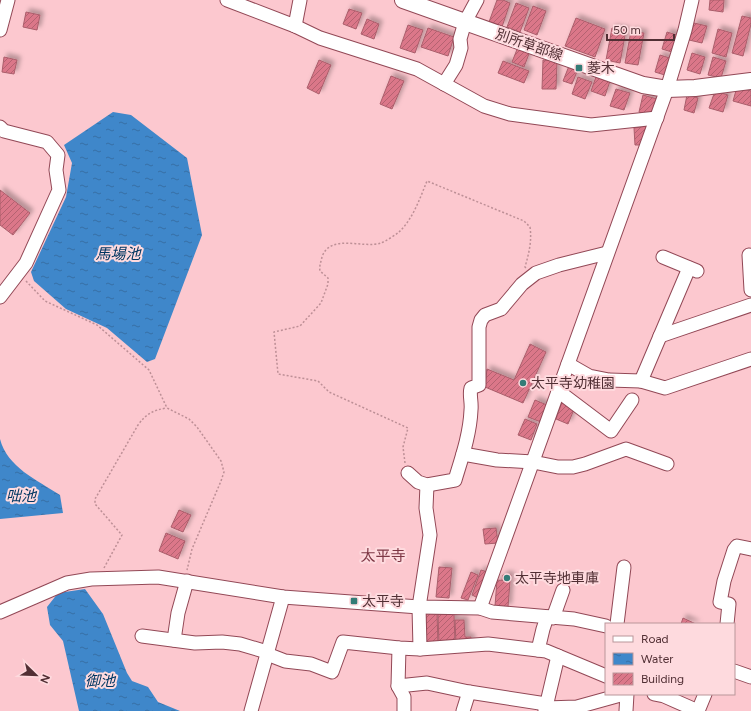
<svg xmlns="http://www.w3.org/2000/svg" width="751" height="711" viewBox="0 0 751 711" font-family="Figtree,'Noto Sans JP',sans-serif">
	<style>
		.water { fill: url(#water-ripples) }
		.building { fill: url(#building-hatch); stroke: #aa5e6b; filter: url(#shadow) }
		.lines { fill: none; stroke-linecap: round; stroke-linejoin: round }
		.minor-casing { stroke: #924856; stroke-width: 15 }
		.major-casing { stroke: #924856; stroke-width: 18 }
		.path { stroke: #bd8f96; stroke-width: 1.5; stroke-dasharray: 2 2; stroke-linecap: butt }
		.minor { stroke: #fff; stroke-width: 13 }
		.major { stroke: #fff; stroke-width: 16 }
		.poi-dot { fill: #347c77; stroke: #fedade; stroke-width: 1.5 }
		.labels { text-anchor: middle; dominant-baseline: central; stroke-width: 4; stroke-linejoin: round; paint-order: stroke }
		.street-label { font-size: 14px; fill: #512f34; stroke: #fedade }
		.poi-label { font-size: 14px; fill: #512f34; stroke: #fedade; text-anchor: start }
		.water-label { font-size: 15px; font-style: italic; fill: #003661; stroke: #fedade }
		.neighbourhood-label { font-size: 15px; fill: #7d3644; stroke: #fedade }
	</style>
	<defs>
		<pattern id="water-ripples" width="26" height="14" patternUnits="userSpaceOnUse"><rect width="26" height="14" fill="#3f87ca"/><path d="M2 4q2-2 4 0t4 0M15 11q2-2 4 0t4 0" fill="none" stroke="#376fa5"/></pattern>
		<pattern id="building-hatch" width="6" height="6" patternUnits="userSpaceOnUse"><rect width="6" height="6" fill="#db7789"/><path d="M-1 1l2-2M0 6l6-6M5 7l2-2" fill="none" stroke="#b46271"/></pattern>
		<filter id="shadow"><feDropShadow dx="3.5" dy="-3.5" stdDeviation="2" flood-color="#0004"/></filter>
	</defs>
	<rect width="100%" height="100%" fill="#fcc8cf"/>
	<!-- water -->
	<g class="water">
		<polygon points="113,112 131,115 187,158 202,235 155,359 147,362 107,328 66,309 34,281 31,272 66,197 72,163 64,145"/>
		<path d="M0 439C7 467 37 480 60 495L63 513 0 519Z"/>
		<polygon points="85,589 103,614 127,673 132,681 148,687 158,702 180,711 79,711 63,641 50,625 47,607 58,593"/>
	</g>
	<!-- building -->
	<g class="building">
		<polygon points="497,0 503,0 510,3 502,27 489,22"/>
		<polygon points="710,0 724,0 723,12 709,10"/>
		<polygon points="516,3 529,8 520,32 507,27"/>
		<polygon points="533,6 546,11 537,35 524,30"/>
		<polygon points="349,9 362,13 356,29 343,24"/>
		<polygon points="26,12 40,15 37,30 23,27"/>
		<polygon points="742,16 751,18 751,24 743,56 732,53"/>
		<polygon points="576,18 605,29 595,57 565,46"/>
		<polygon points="367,19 379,24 374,39 361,34"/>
		<polygon points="694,23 707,26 702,43 689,40"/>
		<polygon points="408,25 423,30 415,53 400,48"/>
		<polygon points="428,28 454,37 448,56 421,47"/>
		<polygon points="612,28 626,30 620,63 606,60"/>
		<polygon points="718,29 732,33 726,57 712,53"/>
		<polygon points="631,31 644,33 638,65 625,63"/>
		<polygon points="667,32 680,36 675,53 662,49"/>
		<polygon points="518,47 530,51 524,67 512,62"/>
		<polygon points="692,53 705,57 700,74 687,70"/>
		<polygon points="660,55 673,59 668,76 655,72"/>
		<polygon points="4,57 17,60 14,74 2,72"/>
		<polygon points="713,57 726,61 721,78 708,75"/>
		<polygon points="319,60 331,65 319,94 307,88"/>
		<polygon points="543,60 557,61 556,89 542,89"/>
		<polygon points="503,61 529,71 524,83 498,73"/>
		<polygon points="569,66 578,69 572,84 563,81"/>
		<polygon points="597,74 611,78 605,96 591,91"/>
		<polygon points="391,76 404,81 392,109 380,104"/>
		<polygon points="578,77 592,82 585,99 572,94"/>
		<polygon points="737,87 751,91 751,106 733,101"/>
		<polygon points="616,89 630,93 624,110 610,106"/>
		<polygon points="715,91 728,95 723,112 709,108"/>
		<polygon points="643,95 657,99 652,116 639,112"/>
		<polygon points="687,95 698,98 694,113 684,110"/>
		<polygon points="647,126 640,145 635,145 634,128"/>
		<polygon points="0,190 30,213 13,235 0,225"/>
		<polygon points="530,344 546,352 523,403 485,387 487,369 514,380"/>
		<polygon points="535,400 547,405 541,422 528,417"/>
		<polygon points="562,402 575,407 568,424 556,419"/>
		<polygon points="525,419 537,424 531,440 518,435"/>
		<polygon points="179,510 191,515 183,532 171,527"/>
		<polygon points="496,528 498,543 485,544 483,529"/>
		<polygon points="166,533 185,541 178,559 159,551"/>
		<polygon points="439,567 452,568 449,598 436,597"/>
		<polygon points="481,570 488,572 478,598 472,595"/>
		<polygon points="471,572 478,575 468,600 461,598"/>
		<polygon points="503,575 511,575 510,581 502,580"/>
		<polygon points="497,580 510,581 508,607 495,606"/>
		<polygon points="423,613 437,613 438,645 424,645"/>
		<polygon points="438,614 454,614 455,644 439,645"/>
		<polygon points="683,618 696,624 681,624"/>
		<polygon points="455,620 464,620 465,637 471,637 471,644 456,644"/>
	</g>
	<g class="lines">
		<!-- minor casing -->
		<g class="minor-casing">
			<g id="minor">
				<polyline points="227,0 295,26 320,38 417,69 484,106 510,114 591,125 657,118"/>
				<polyline points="295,26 300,0"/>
				<polyline points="0,30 8,0"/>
				<polyline points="444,84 456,65 461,48 460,39 465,22 477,0"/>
				<polyline points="0,127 4,131 47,142 58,155 56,170 59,190 26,263 0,297"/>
				<polyline points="749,255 751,290"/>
				<polyline points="663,257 697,271"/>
				<polyline points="660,336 751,305"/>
				<polyline points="568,364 589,376 609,380 641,381 665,388 751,359"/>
				<polyline points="641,381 689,268"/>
				<polyline points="558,391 611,431 632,400"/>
				<polyline points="463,454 497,460 533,462 558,467 573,467 585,464 626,449 667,464"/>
				<path d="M408 473 418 482 427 485 455 480C462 457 470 434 471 410 472 402 469 395 471 388L479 385V327L481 320 485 315 501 309 522 284 536 273 559 265 607 253"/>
				<polyline points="480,608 667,89 685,30 692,0"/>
				<polyline points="0,612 67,583 91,579 158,577 283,597 419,607 480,608 492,612 574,619 606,626"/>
				<polyline points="553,618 563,590"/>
				<polyline points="617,624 624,567"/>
				<polyline points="727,624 729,604 720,602 724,581 734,550 737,546 751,549"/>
				<polyline points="142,636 195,643 222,642 240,644 267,652"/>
				<polyline points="174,640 178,613 187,581"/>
				<polyline points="399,648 398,686 404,697 404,711"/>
				<polyline points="420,649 419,607 430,535 426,508 427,485"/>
				<polyline points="538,650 543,629 547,617"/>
				<polyline points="267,654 285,661 311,664 332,672 343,642 399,648 420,649 488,644 546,651 606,676"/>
				<polyline points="734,671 751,677"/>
				<polyline points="398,686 427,683 469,692 546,704"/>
				<polyline points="654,694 664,696 698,711"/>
				<polyline points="545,708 577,707 624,694"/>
				<polyline points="251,711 283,597"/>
				<polyline points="463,711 469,692"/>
				<polyline points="545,711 558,656"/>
				<polyline points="626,711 627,694"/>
				<polyline points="698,711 705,694"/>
			</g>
		</g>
		<!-- major casing -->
		<g class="major-casing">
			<polyline id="major" points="403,0 643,85 667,89 695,88 751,81"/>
		</g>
		<!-- path -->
		<g class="path">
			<polyline points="26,281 45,301 97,325 149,370 167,408 189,419 197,427 221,461 224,472 221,481 192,549 187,570"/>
			<path d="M405 463 403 447 408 428 329 392 318 381 278 374 274 332 300 326 321 303 328 284V278L320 271C319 266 321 262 322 257 330 233 364 249 381 243 386 241 394 236 399 232 413 219 420 198 427 181L524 221 530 227C532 241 529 253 525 267L526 268"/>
			<path d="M104 568 122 535 95 504V499L138 425C146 414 153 410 167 408"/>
		</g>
		<!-- minor -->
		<use href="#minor" class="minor"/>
		<!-- major -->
		<use href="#major" class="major"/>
	</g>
	<!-- markers -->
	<g class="poi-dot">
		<rect x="575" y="64" width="8" height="8" rx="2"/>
		<circle cx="523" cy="383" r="4"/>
		<circle cx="507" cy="578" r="4"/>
		<rect x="350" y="597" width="8" height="8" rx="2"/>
	</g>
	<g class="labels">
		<!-- street labels -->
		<g class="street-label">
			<text transform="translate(529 45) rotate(19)">別所草部線</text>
		</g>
		<!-- poi labels -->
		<g class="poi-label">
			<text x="587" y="68">菱木</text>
			<text x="531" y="383">太平寺幼稚園</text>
			<text x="515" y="578">太平寺地車庫</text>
			<text x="362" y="601">太平寺</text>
		</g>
		<!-- water labels -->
		<g class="water-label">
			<text x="118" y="254">馬場池</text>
			<text x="21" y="496">咄池</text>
			<text x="100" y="681">御池</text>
		</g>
		<!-- neighbourhood labels -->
		<g class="neighbourhood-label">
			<text x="383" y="556">太平寺</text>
		</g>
	</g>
	<!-- legend -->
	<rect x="605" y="623" width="130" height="72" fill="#fedade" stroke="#b9969a"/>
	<rect x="613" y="636" width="20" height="6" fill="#ffffff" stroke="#b9969a"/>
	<text x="641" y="643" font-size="12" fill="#512f34">Road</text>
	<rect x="613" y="653" width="20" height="12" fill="url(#water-ripples)" stroke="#b9969a"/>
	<text x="641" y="663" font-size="12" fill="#512f34">Water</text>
	<rect x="613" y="673" width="20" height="12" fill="url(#building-hatch)" stroke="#b9969a"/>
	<text x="641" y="683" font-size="12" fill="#512f34">Building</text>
	<!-- north arrow -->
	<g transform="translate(36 675) rotate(113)" stroke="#fedade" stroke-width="3" paint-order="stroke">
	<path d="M0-3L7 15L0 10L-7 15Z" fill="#512f34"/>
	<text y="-6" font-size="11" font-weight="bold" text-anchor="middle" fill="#512f34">N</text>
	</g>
	<!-- scale -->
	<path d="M607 34v6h67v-6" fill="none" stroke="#512f34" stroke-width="2"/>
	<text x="613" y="34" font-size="12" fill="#512f34" stroke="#fedade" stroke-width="3" paint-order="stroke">50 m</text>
</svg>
